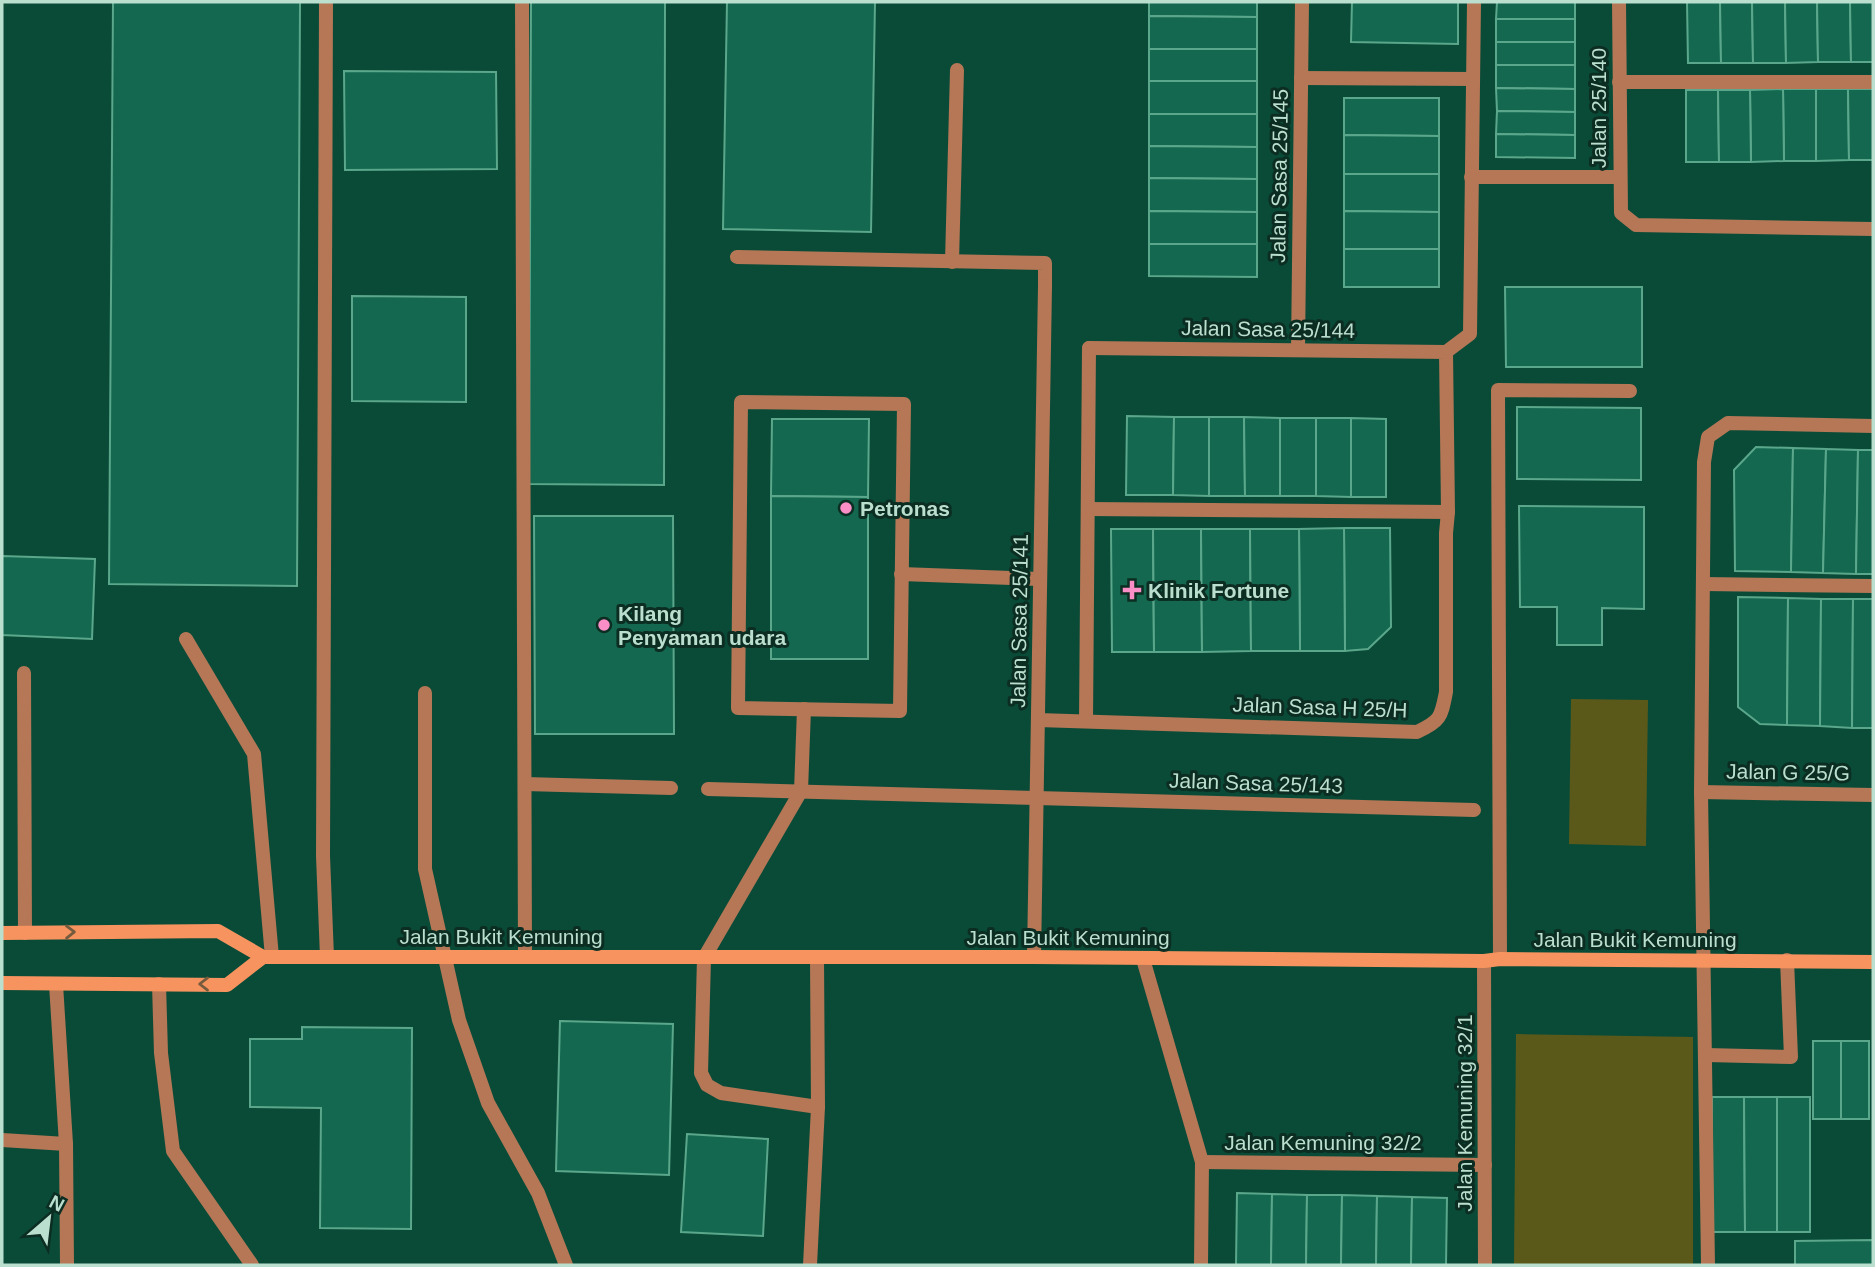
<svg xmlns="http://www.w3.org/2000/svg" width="1875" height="1267" viewBox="0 0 1875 1267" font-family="Arial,sans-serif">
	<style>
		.green { fill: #5b591a }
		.building { fill: #13684f; stroke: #5ba78b; stroke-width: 2 }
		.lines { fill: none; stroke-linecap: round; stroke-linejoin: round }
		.lane { stroke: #b57756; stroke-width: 14 }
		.street { stroke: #b57756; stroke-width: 14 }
		.secondary { stroke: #f6935e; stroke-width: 14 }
		.oneway { stroke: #755b3d }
		.poi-dot { fill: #fa8fc7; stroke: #0c2d22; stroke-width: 2.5 }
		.labels { text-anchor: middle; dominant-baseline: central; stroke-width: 6; stroke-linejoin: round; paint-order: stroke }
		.street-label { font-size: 21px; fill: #badfcf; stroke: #0c2d22 }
		.poi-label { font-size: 21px; font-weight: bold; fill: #badfcf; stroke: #0c2d22; text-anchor: start }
	</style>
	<rect width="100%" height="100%" fill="#0a4b38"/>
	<!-- green -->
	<g class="green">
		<polygon points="1571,699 1648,700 1646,846 1569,844"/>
		<polygon points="1516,1034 1693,1037 1693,1265 1514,1265"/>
	</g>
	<!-- building -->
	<g class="building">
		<polygon points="113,2 300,2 297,586 109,584"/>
		<polygon points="531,2 665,2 664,485 529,484"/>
		<polygon points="727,2 875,2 871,232 723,229"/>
		<polygon points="1149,2 1257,2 1257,17 1149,16"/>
		<polygon points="1352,2 1458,2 1458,44 1351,42"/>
		<polygon points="1497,2 1575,2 1575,19 1496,19"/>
		<polygon points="1687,2 1720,2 1721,63 1688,63"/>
		<polygon points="1720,2 1752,2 1753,63 1721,63"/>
		<polygon points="1752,2 1785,2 1786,63 1753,63"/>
		<polygon points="1785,2 1817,2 1818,62 1786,63"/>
		<polygon points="1817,2 1850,2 1851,62 1818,62"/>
		<polygon points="1850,2 1873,2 1873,62 1851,62"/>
		<polygon points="1149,16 1257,17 1257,49 1149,49"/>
		<rect x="1496" y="19" width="79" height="23"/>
		<rect x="1496" y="42" width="79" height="23"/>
		<rect x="1149" y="49" width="108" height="32"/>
		<polygon points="1496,65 1575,65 1575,89 1496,88"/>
		<polygon points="344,71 496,72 497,169 345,170"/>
		<rect x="1149" y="81" width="108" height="33"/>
		<polygon points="1496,88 1575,89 1575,112 1497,111"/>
		<polygon points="1783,89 1816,89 1816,161 1784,161"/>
		<polygon points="1783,89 1784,161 1751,162 1750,90"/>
		<polygon points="1816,89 1848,89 1849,160 1816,161"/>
		<polygon points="1848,89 1873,89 1873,160 1849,160"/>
		<polygon points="1686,90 1718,90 1719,162 1686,162"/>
		<polygon points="1718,90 1750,90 1751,162 1719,162"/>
		<polygon points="1344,98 1439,98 1439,136 1344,135"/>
		<polygon points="1497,111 1575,112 1575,135 1496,134"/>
		<polygon points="1149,114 1257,114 1257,147 1149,146"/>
		<polygon points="1496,134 1575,135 1575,158 1496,157"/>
		<polygon points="1344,135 1439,136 1439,174 1344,174"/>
		<polygon points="1149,146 1257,147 1257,179 1149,178"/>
		<polygon points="1344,174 1439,174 1439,212 1344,211"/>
		<polygon points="1149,178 1257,179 1257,212 1149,211"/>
		<polygon points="1149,211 1257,212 1257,244 1149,244"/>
		<polygon points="1344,211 1439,212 1439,249 1344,249"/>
		<polygon points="1149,244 1257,244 1257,277 1149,276"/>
		<rect x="1344" y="249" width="95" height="38"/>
		<polygon points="1505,287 1642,287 1642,367 1506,367"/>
		<polygon points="352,296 466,297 466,402 352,401"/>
		<polygon points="1517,407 1641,408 1641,480 1517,479"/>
		<polygon points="1127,416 1174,417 1173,495 1126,495"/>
		<polygon points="1174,417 1209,417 1209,496 1173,495"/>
		<polygon points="1209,417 1244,417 1245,496 1209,496"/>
		<polygon points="1244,417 1280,418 1280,496 1245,496"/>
		<rect x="1280" y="418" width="36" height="78"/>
		<polygon points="1316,418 1351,418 1351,497 1316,496"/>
		<polygon points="1351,418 1386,419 1386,497 1351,497"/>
		<polygon points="772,419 869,419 868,497 771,496"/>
		<polygon points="1756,447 1793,448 1791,572 1735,571 1734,470"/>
		<polygon points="1793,448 1826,449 1823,573 1791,572"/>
		<polygon points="1826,449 1858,450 1856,574 1823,573"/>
		<polygon points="1858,450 1873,450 1873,574 1856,574"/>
		<polygon points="771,496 868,497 868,659 771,659"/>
		<polygon points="1519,506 1644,507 1644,609 1602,608 1602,645 1557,645 1557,607 1520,607"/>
		<polygon points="534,516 673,516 674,734 535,734"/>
		<polygon points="1344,528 1390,528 1391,627 1368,649 1345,651"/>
		<polygon points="1344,528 1345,651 1300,651 1299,529"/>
		<polygon points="1111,529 1153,529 1154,652 1112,652"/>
		<polygon points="1153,529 1201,529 1202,652 1154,652"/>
		<polygon points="1201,529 1250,529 1251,651 1202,652"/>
		<polygon points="1250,529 1299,529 1300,651 1251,651"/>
		<polygon points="2,556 95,559 92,639 2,635"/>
		<polygon points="1738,597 1788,598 1787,725 1760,724 1738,707"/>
		<polygon points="1788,598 1821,599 1820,726 1787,725"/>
		<polygon points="1821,599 1853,599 1852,728 1820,726"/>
		<polygon points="1853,599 1873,599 1873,728 1852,728"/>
		<polygon points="560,1021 673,1024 669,1175 556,1171"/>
		<polygon points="302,1027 412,1028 411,1229 320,1228 321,1108 250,1107 250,1039 302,1039"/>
		<rect x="1813" y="1041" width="28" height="78"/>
		<rect x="1841" y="1041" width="28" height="78"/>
		<polygon points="1712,1097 1744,1097 1745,1232 1712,1232"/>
		<polygon points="1744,1097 1777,1097 1777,1232 1745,1232"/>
		<rect x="1777" y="1097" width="33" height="135"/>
		<polygon points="687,1134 768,1139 763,1236 681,1232"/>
		<polygon points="1237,1193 1272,1194 1271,1265 1236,1265"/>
		<polygon points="1272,1194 1307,1195 1306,1265 1271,1265"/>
		<polygon points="1307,1195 1342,1195 1341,1265 1306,1265"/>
		<polygon points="1342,1195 1377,1196 1376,1265 1341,1265"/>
		<polygon points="1377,1196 1412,1197 1411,1265 1376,1265"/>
		<polygon points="1412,1197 1447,1198 1446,1265 1411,1265"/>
		<polygon points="1873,1240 1873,1265 1795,1265 1795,1241"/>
	</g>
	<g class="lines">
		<!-- lane -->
		<g class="lane">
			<polyline points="326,2 323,856 327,957"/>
			<polyline points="522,2 525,957"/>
			<polyline points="1301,78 1473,79"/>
			<polyline points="1619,82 1873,82"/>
			<polyline points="1471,177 1619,177"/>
			<polyline points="737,257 1045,263 1045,286"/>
			<polyline points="952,262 957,70"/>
			<polyline points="1446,352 1470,334 1474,2"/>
			<polygon points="741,402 904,404 900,711 738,708"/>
			<polyline points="1088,509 1448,512"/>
			<polyline points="901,574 1040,579"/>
			<polyline points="1703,584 1873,586"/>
			<polyline points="186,639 254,754 272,957"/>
			<polyline points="24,673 25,933"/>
			<polyline points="425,693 425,869 459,1020 488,1103 538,1193 566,1265"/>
			<polyline points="804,709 801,791 704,958 701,1073 707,1085 721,1093 818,1107"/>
			<polyline points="1086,721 1089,348"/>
			<polyline points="525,784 671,788"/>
			<polyline points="708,789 1037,798"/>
			<polyline points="1500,959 1498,390 1630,391"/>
			<polyline points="159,984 161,1053 173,1151 252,1265"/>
			<polyline points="2,1140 66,1144"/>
			<polyline points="810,1265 818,1107 817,958"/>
		</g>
		<!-- street -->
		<g class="street">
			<polyline points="1619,2 1621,213 1636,225 1873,229"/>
			<polyline points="1298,350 1302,2"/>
			<path d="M1038 720 1417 732C1441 721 1441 717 1446 692V533L1448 512 1446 352 1089 348"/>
			<polyline points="1701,792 1873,795"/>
			<polyline points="1037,798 1474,810"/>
			<polyline points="1034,957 1045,286"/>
			<polyline points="1143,959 1202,1162 1201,1265"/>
			<polyline points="1484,961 1485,1265"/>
			<polyline points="56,984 66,1144 67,1265"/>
			<polyline points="1706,1055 1791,1057 1787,960"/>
			<polyline points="1202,1162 1485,1165"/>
			<polyline points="1708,1265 1701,792 1704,462 1708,437 1728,423 1873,426"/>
		</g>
		<!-- secondary -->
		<g class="secondary">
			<polyline points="2,933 218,931 263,957 1034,957 1484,961 1500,959 1873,962"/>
			<polyline points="2,983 227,985 263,957"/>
		</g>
	</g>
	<!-- one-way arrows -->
	<defs><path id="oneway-chevron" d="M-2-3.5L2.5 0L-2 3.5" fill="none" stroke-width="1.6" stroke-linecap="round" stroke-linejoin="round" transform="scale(1.75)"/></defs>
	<g class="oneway">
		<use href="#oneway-chevron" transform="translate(70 932) rotate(-1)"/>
		<use href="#oneway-chevron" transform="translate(204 984) rotate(-180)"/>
	</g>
	<!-- markers -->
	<g class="poi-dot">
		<circle cx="846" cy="508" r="7"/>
		<path d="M1128.5 579.5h7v7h7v7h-7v7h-7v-7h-7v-7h7z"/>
		<circle cx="604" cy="625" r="7"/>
	</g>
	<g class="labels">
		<!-- street labels -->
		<g class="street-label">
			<text transform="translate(1598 108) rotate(-90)">Jalan 25/140</text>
			<text transform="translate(1279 176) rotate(-89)">Jalan Sasa 25/145</text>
			<text transform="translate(1268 329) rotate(1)">Jalan Sasa 25/144</text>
			<text transform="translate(1019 621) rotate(-89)">Jalan Sasa 25/141</text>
			<text transform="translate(1320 707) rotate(2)">Jalan Sasa H 25/H</text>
			<text transform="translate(1788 772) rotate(1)">Jalan G 25/G</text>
			<text transform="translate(1256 783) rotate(2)">Jalan Sasa 25/143</text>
			<text x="501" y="936">Jalan Bukit Kemuning</text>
			<text x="1068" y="937">Jalan Bukit Kemuning</text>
			<text x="1635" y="939">Jalan Bukit Kemuning</text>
			<text transform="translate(1464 1113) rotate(-90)">Jalan Kemuning 32/1</text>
			<text x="1323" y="1142">Jalan Kemuning 32/2</text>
		</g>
		<!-- poi labels -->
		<g class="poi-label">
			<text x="860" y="508">Petronas</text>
			<text x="1148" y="590">Klinik Fortune</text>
			<text x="618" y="613">Kilang<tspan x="618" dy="24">Penyaman udara</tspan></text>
		</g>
	</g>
	<!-- border -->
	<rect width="1875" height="1267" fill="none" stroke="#badfcf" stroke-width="7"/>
	<!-- north arrow -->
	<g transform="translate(49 1218) rotate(28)" stroke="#0c2d22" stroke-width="5" paint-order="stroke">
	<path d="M0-5L12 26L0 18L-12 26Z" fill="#badfcf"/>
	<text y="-10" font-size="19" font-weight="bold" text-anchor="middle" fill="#badfcf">N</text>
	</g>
</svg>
